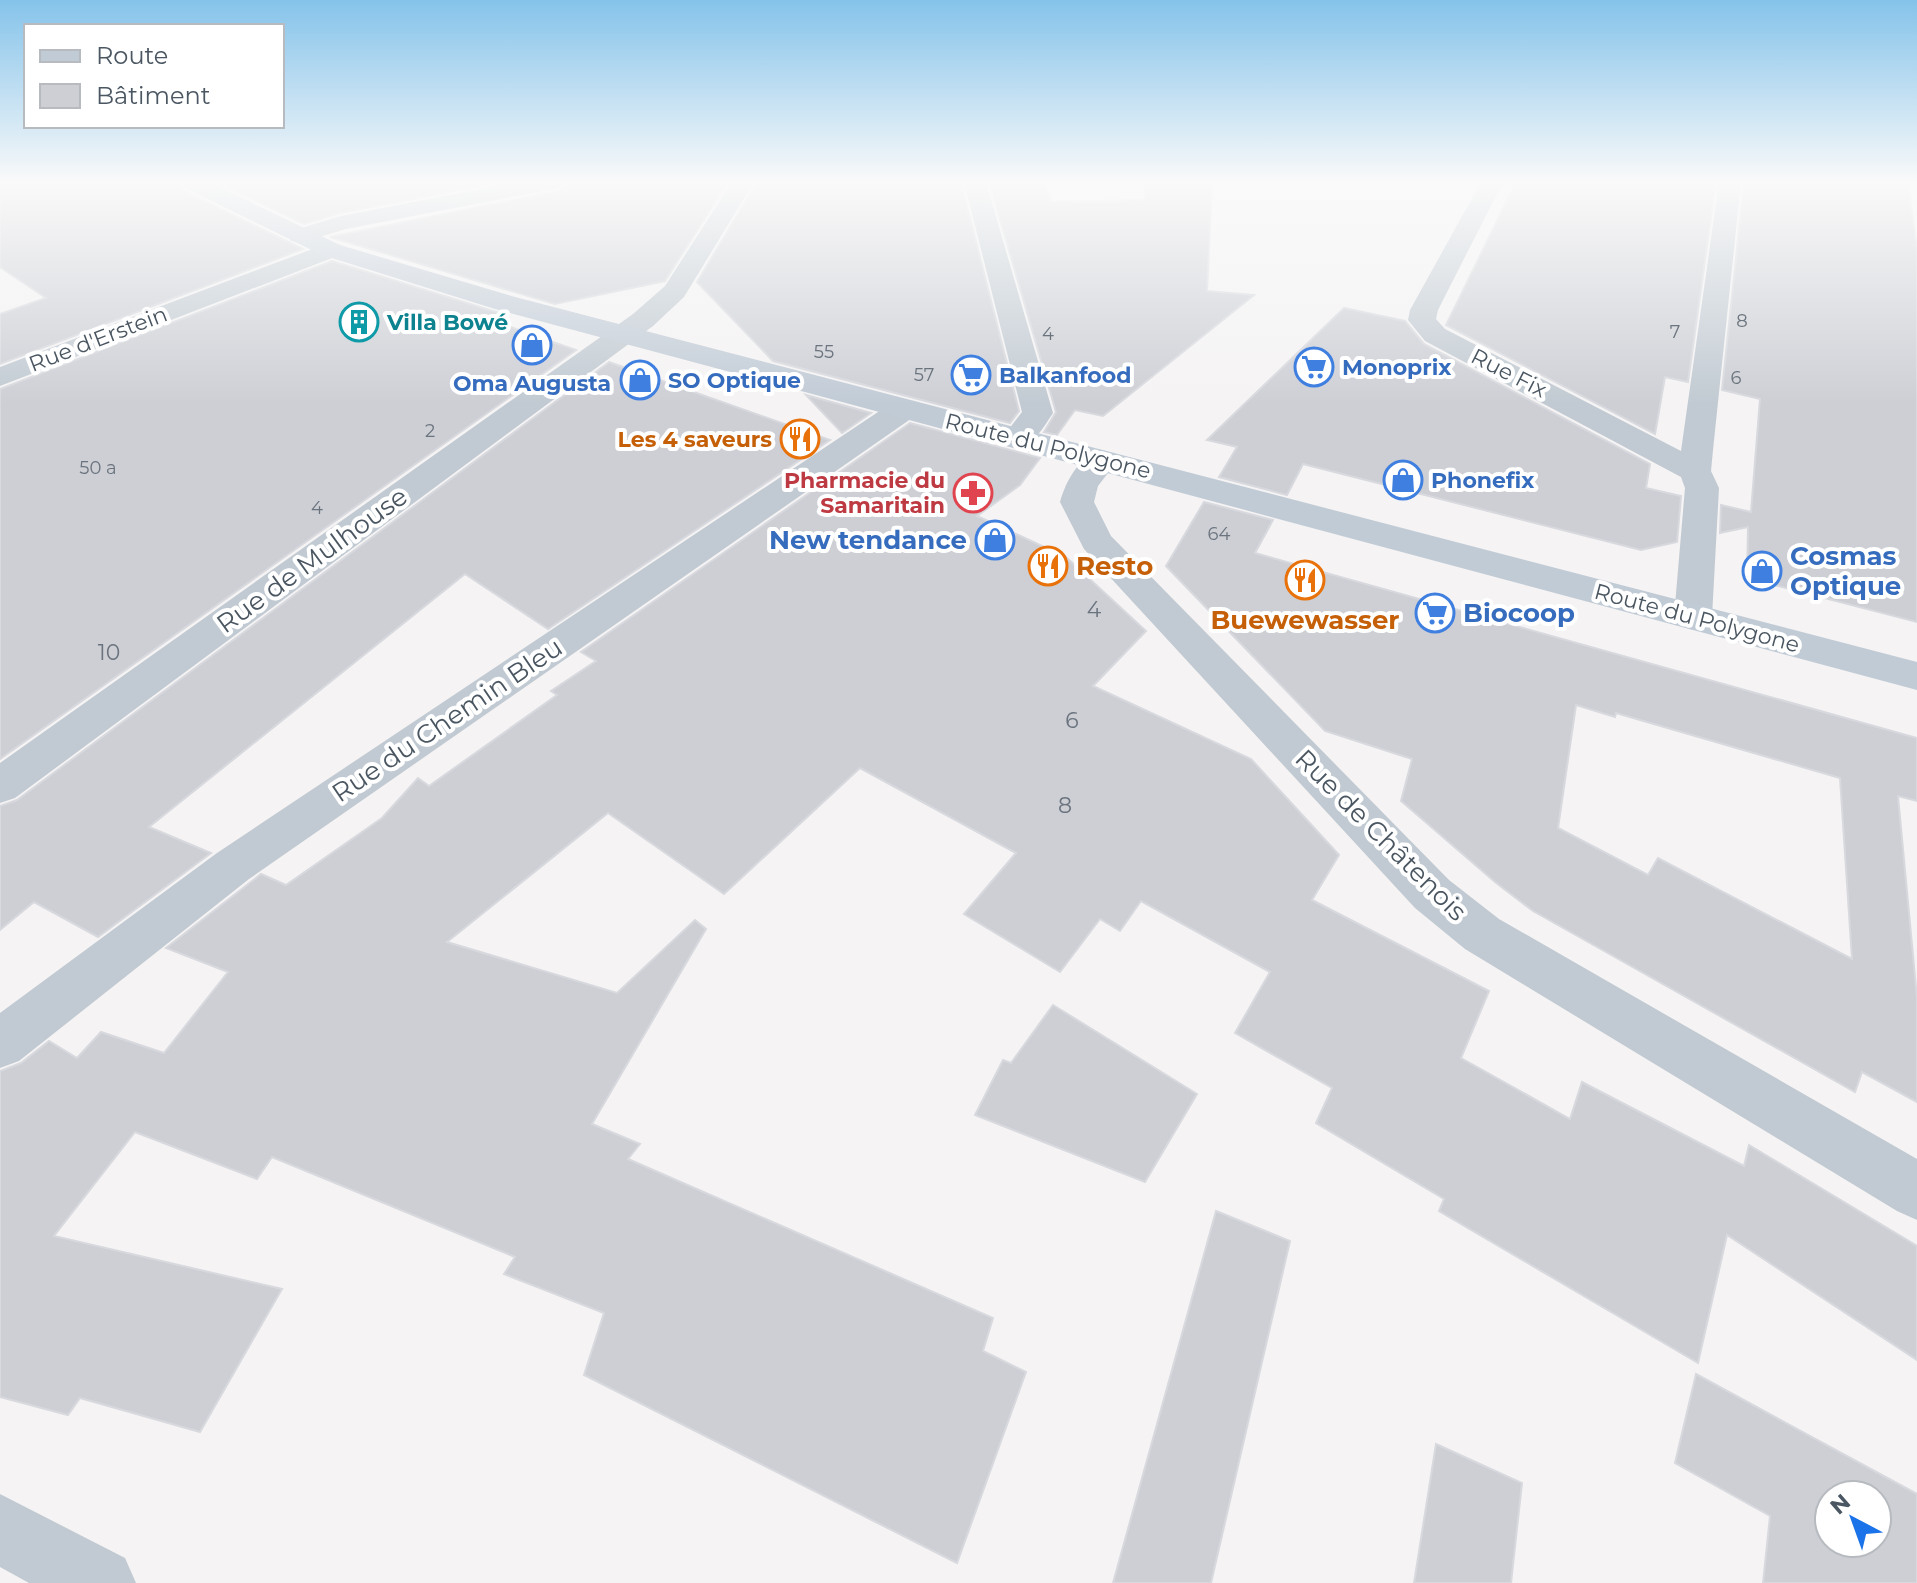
<svg xmlns="http://www.w3.org/2000/svg" width="1917" height="1583" viewBox="0 0 1917 1583" font-family="Montserrat,sans-serif">
	<style>
		.building { fill: #cdcfd5; stroke: #d7d9de; stroke-width: 2; fill-rule: evenodd }
		.lines { fill: none; stroke-linecap: round; stroke-linejoin: round }
		.street { fill: #c1cad2; fill-rule: evenodd }
		.secondary { fill: #c1cbd6; fill-rule: evenodd }
		.labels { text-anchor: middle; dominant-baseline: central; stroke-width: 8; stroke-linejoin: round; paint-order: stroke }
		.far-number-label { font-size: 18px; fill: #6b747e }
		.far-culture-label { font-size: 22px; font-weight: bold; fill: #0d838f; stroke: #fff; text-anchor: start }
		.far-street-label { font-size: 22px; fill: #4a5661; stroke: #fff }
		.far-shop-label { font-size: 22px; font-weight: bold; fill: #366cbe; stroke: #fff; text-anchor: start }
		.far-food-label { font-size: 22px; font-weight: bold; fill: #c56008; stroke: #fff; text-anchor: end }
		.far-health-label { font-size: 22px; font-weight: bold; fill: #be3a42; stroke: #fff; text-anchor: end }
		.number-label { font-size: 22px; fill: #6b747e }
		.shop-label { font-size: 26px; font-weight: bold; fill: #366cbe; stroke: #fff; text-anchor: start }
		.street-label { font-size: 26px; fill: #4a5661; stroke: #fff }
		.food-label { font-size: 26px; font-weight: bold; fill: #c56008; stroke: #fff; text-anchor: start }
	</style>
	<rect width="100%" height="100%" fill="#f5f3f3"/>
	<!-- building -->
	<g class="building">
		<polygon points="0,182 177,182 182,190 303,249 0,364 0,314 46,298 0,267"/>
		<polygon points="216,182 501,182 340,213 304,224"/>
		<polygon points="567,182 728,182 665,281 555,304 330,237 554,192 564,189"/>
		<polygon points="757,182 961,182 1019,411 1010,423 773,361 697,282"/>
		<polygon points="989,182 1044,182 1051,202 1145,200 1145,182 1212,182 1207,291 1254,295 1103,416 1075,410 1057,435 1044,432 1056,412"/>
		<polygon points="1516,182 1716,182 1688,382 1665,377 1655,434 1446,325"/>
		<polygon points="1744,182 1908,182 1917,250 1917,622 1747,578 1748,527 1720,533 1721,505 1751,512 1760,399 1722,390"/>
		<polygon points="332,261 506,315 488,319 576,350 0,759 0,389"/>
		<polygon points="1344,308 1405,321 1424,344 1650,464 1646,488 1681,496 1677,542 1641,550 1303,464 1287,495 1219,477 1237,447 1207,440"/>
		<polygon points="609,362 830,440 548,629 465,574 149,827 211,853 98,937 34,902 0,930 0,806 17,800"/>
		<polygon points="806,395 871,413 842,433"/>
		<polygon points="910,423 1040,458 1020,485 977,516 1066,557 1146,631 1093,686 1251,759 1339,855 1312,900 1489,991 1461,1058 1570,1119 1582,1082 1744,1166 1749,1145 1917,1246 1917,1360 1727,1235 1698,1363 1439,1211 1444,1199 1316,1123 1332,1088 1235,1033 1270,972 1141,901 1120,931 1100,919 1060,972 964,914 1016,853 860,768 724,894 608,813 447,942 617,993 695,920 706,929 592,1124 640,1144 628,1159 993,1318 983,1351 1026,1372 957,1563 584,1375 604,1313 504,1274 515,1257 272,1157 257,1179 135,1132 54,1236 282,1289 200,1432 80,1398 68,1415 0,1397 0,1071 21,1063 49,1041 77,1058 101,1032 164,1053 228,972 166,948 261,874 286,885 382,818 418,778 429,786 557,695 551,691 596,661 581,652"/>
		<path d="M1204 502 1273 520 1255 553 1917 738V801L1898 796 1917 998V1102L1862 1072 1855 1092 1533 911 1495 882 1401 801 1412 759 1325 731 1166 566ZM1576 705 1615 717 1616 713 1840 778 1852 959 1658 858 1648 875 1558 828Z"/>
		<polygon points="1053,1005 1197,1094 1145,1182 975,1115 1003,1060 1011,1063"/>
		<polygon points="1216,1211 1290,1241 1211,1583 1113,1583"/>
		<path d="M1696 1374 1917 1494V1583H1763L1770 1516 1675 1463ZM1829 1495H1877V1543H1829Z"/>
		<polygon points="1436,1444 1522,1483 1511,1583 1414,1583"/>
	</g>
	<g class="lines">
		<!-- street -->
		<g class="street">
			<polygon points="517,182 564,182 561,187 553,189 346,229 300,243 291,241 288,236 291,231 341,216"/>
			<polygon points="732,182 754,182 684,297 653,326 15,798 0,803 0,763 633,314 665,286"/>
			<path d="M964 182H986L1053 413C1041 431 1031 451 1007 445L1002 438 1022 412Z"/>
			<polygon points="1481,182 1503,182 1438,310 1436,319 1445,329 1681,451 1719,182 1741,182 1713,450 1711,471 1719,488 1712,617 1706,626 1693,630 1680,626 1674,617 1685,488 1681,477 1425,341 1408,320 1410,310"/>
			<polygon points="331,242 340,245 344,250 340,255 0,386 0,367"/>
			<polygon points="904,400 915,402 919,409 915,416 249,879 19,1061 0,1068 0,1013 217,853 893,402"/>
			<path d="M1102 450 1113 453 1118 460 1098 486 1094 502 1111 536 1449 880 1499 919 1917 1159V1220L1897 1211 1465 949 1415 908 1084 549 1060 502C1066 481 1079 456 1102 450Z"/>
			<polygon points="0,1494 125,1558 136,1583 29,1583 0,1567"/>
		</g>
		<!-- secondary -->
		<polygon class="secondary" points="180,182 209,182 340,245 515,297 1917,662 1917,690 495,309 322,255 183,187"/>
	</g>
	<!-- sky -->
	<linearGradient id="sky" x2="0" y2="1"><stop stop-color="#85c3ea"/><stop offset="0.45" stop-color="#fafafa"/><stop offset="1" stop-color="#fafafa" stop-opacity="0"/></linearGradient>
	<rect width="1917" height="404" fill="url(#sky)"/>
	<!-- icons -->
	<defs>
		<g id="building-ring" transform="scale(2)"><circle r="9.5" fill="#fff" stroke="#0f9aa8" stroke-width="1.5"/><path d="M-4-6H4V6H1V3H-1V6H-4ZM-2.5-4.3h1.7v1.8h-1.7ZM.8-4.3h1.7v1.8H.8ZM-2.5-1h1.7V.8h-1.7ZM.8-1h1.7V.8H.8Z" fill="#0f9aa8"/></g>
		<g id="shop-ring" transform="scale(2)"><circle r="9.5" fill="#fff" stroke="#3f7fe0" stroke-width="1.5"/><path d="M-5-2.5h2.3a2.7 3.5 0 0 1 5.4 0H5L5.5 6h-11ZM-1.5-2.5h3a1.5 2.3 0 0 0-3 0Z" fill="#3f7fe0"/></g>
		<g id="supermarket-ring" transform="scale(2)"><circle r="9.5" fill="#fff" stroke="#3f7fe0" stroke-width="1.5"/><path d="M-6-5.5h2.5l.6 2H6L4.5 2H-2.5L-4.4-4H-6ZM-1.5 3.2a1.3 1.3 0 1 0 .1 0ZM3 3.2a1.3 1.3 0 1 0 .1 0Z" fill="#3f7fe0"/></g>
		<g id="restaurant-ring" transform="scale(2)"><circle r="9.5" fill="#fff" stroke="#e8710a" stroke-width="1.5"/><path d="M-5-6h1v4h1v-4h1v4h1v-4h1v5L-1.5 .5V6h-2V.5L-5-1ZM5-6V6H3V1.5H1.5Q1.5-4 5-6Z" fill="#e8710a"/></g>
		<g id="pharmacy-ring" transform="scale(2)"><circle r="9.5" fill="#fff" stroke="#e0444e" stroke-width="1.5"/><path d="M-2-6h4v4h4v4h-4v4h-4v-4h-4v-4h4Z" fill="#e0444e"/></g>
	</defs>
	<g fill-rule="evenodd">
		<use href="#building-ring" x="359" y="322"/>
		<use href="#shop-ring" x="532" y="345"/>
		<use href="#supermarket-ring" x="1314" y="367"/>
		<use href="#supermarket-ring" x="971" y="375"/>
		<use href="#shop-ring" x="640" y="380"/>
		<use href="#restaurant-ring" x="800" y="439"/>
		<use href="#shop-ring" x="1403" y="480"/>
		<use href="#pharmacy-ring" x="973" y="493"/>
		<use href="#shop-ring" x="995" y="540"/>
		<use href="#restaurant-ring" x="1048" y="566"/>
		<use href="#shop-ring" x="1762" y="571"/>
		<use href="#restaurant-ring" x="1305" y="580"/>
		<use href="#supermarket-ring" x="1435" y="613"/>
	</g>
	<g class="labels">
		<!-- far-number labels -->
		<g class="far-number-label">
			<text x="1742" y="321">8</text>
			<text x="1675" y="332">7</text>
			<text x="1048" y="334">4</text>
			<text x="824" y="352">55</text>
			<text x="924" y="375">57</text>
			<text x="1736" y="378">6</text>
			<text x="430" y="431">2</text>
			<text x="98" y="468">50 a</text>
			<text x="317" y="508">4</text>
			<text x="1219" y="534">64</text>
		</g>
		<!-- far-culture labels -->
		<g class="far-culture-label">
			<text x="387" y="322">Villa Bowé</text>
		</g>
		<!-- far-street labels -->
		<g class="far-street-label">
			<text transform="translate(98 339) rotate(-21)">Rue d'Erstein</text>
			<text transform="translate(1509 373) rotate(27)">Rue Fix</text>
			<text transform="translate(1048 446) rotate(14)">Route du Polygone</text>
			<text transform="translate(1697 618) rotate(15)">Route du Polygone</text>
		</g>
		<!-- far-shop labels -->
		<g class="far-shop-label">
			<text x="1342" y="367">Monoprix</text>
			<text x="999" y="375">Balkanfood</text>
			<text x="668" y="380">SO Optique</text>
			<text x="532" y="383" text-anchor="middle">Oma Augusta</text>
			<text x="1431" y="480">Phonefix</text>
		</g>
		<!-- far-food labels -->
		<g class="far-food-label">
			<text x="772" y="439">Les 4 saveurs</text>
		</g>
		<!-- far-health labels -->
		<g class="far-health-label">
			<text x="945" y="480">Pharmacie du<tspan x="945" dy="25">Samaritain</tspan></text>
		</g>
		<!-- number labels -->
		<g class="number-label">
			<text x="1094" y="609">4</text>
			<text x="109" y="652">10</text>
			<text x="1072" y="720">6</text>
			<text x="1065" y="805">8</text>
		</g>
		<!-- shop labels -->
		<g class="shop-label">
			<text x="967" y="540" text-anchor="end">New tendance</text>
			<text x="1790" y="556">Cosmas<tspan x="1790" dy="30">Optique</tspan></text>
			<text x="1463" y="613">Biocoop</text>
		</g>
		<!-- street labels -->
		<g class="street-label">
			<text transform="translate(312 560) rotate(-36)">Rue de Mulhouse</text>
			<text transform="translate(447 720) rotate(-34)">Rue du Chemin Bleu</text>
			<text transform="translate(1381 835) rotate(45)">Rue de Châtenois</text>
		</g>
		<!-- food labels -->
		<g class="food-label">
			<text x="1076" y="566">Resto</text>
			<text x="1305" y="620" text-anchor="middle">Buewewasser</text>
		</g>
	</g>
	<!-- legend -->
	<rect x="24" y="24" width="260" height="104" fill="#ffffff" stroke="#b7bbc0" stroke-width="2"/>
	<rect x="40" y="50" width="40" height="12" fill="#c1cbd6" stroke="#b7bbc0" stroke-width="2"/>
	<text x="96" y="64" font-size="24" fill="#4a5661">Route</text>
	<rect x="40" y="84" width="40" height="24" fill="#cdcfd5" stroke="#b7bbc0" stroke-width="2"/>
	<text x="96" y="104" font-size="24" fill="#4a5661">Bâtiment</text>
	<!-- north arrow -->
	<g transform="translate(1853 1519) rotate(319)"><circle r="38" fill="#ffffff" stroke="#b7bbc0" stroke-width="2"/>
	<path d="M0-6L14 30L0 20L-14 30Z" fill="#1a73e8"/>
	<text y="-12" font-size="22" font-weight="bold" text-anchor="middle" fill="#4a5661">N</text>
	</g>
</svg>
